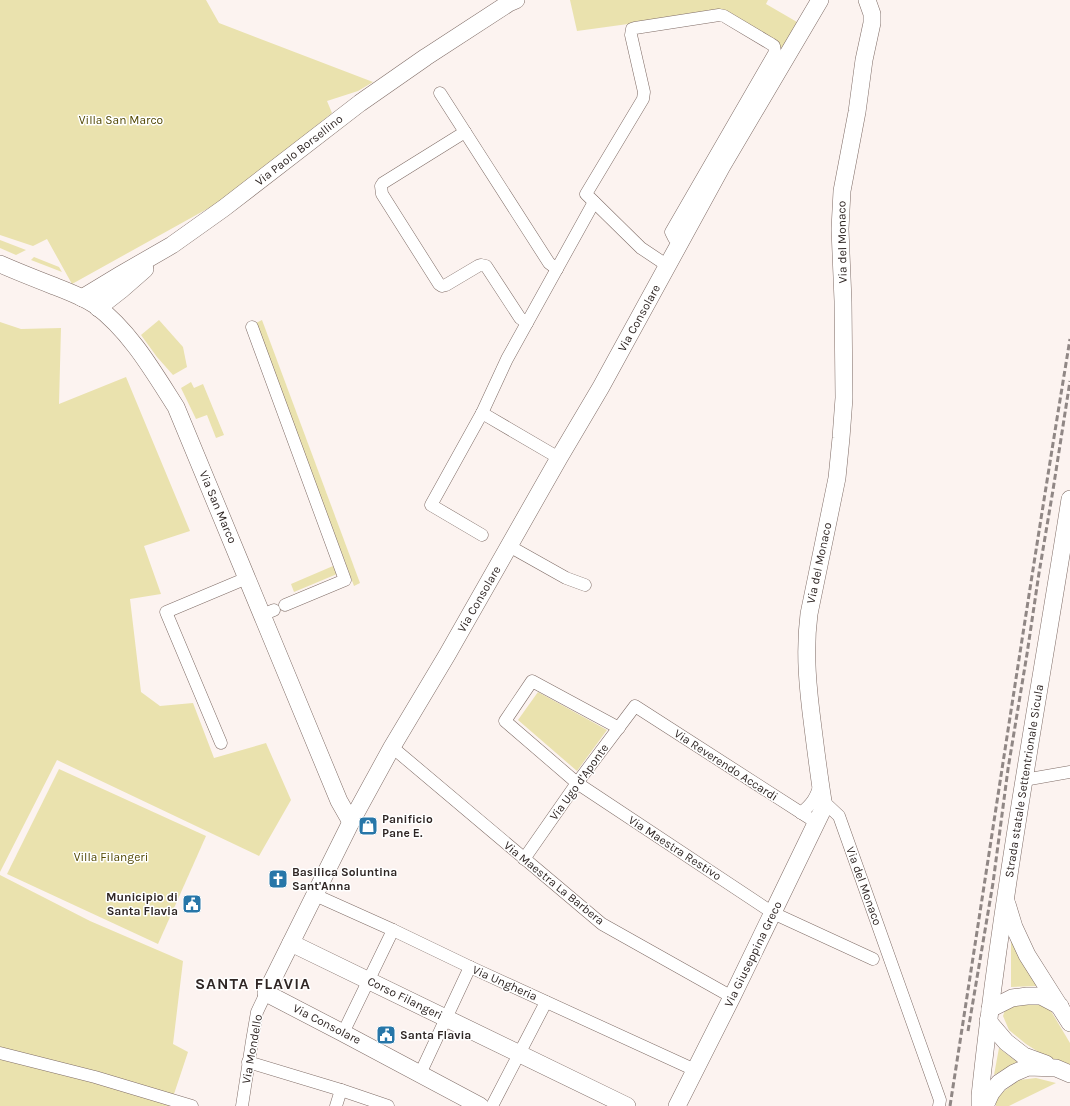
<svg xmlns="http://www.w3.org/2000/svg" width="1070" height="1106" viewBox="0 0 1070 1106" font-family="Karla,sans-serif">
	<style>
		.green { fill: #eae2ae }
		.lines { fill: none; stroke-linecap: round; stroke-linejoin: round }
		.street-casing { stroke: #7f6c66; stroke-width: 13 }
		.secondary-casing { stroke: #7f6c66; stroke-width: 18 }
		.street { stroke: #fff; stroke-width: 12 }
		.secondary { stroke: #fff; stroke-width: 17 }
		.rail { stroke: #908785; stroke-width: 3; stroke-dasharray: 6 3; stroke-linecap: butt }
		.labels { text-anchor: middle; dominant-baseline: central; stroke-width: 3; stroke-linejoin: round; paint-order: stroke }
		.park-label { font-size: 12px; fill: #504600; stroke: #fff }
		.street-label { font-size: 12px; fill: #2f2624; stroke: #fff }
		.poi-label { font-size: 12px; font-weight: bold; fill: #2f2624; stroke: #fff; text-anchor: start }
		.district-label { font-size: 16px; font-weight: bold; letter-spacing: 1px; fill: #2f2624; stroke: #fff }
	</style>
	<rect width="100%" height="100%" fill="#fcf3f0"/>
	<!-- green -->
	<g class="green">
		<polygon points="0,0 206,0 219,23 373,82 358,91 327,101 332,113 225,199 72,284 47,239 33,246 0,235"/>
		<polygon points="570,0 768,0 766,4 797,22 780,52 777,42 774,39 723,11 577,31"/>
		<polygon points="0,240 26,250 16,255 0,248"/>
		<polygon points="34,257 59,267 62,272 31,260"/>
		<polygon points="159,320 183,347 187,367 173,375 157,357 141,335"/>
		<polygon points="262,320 360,583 354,586 256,323"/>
		<polygon points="0,322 21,329 61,328 59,404 126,377 190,531 144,546 161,594 130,599 141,692 160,706 193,703 214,758 266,743 291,800 259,856 57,760 0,872"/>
		<polygon points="191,382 194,388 203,384 224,435 216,438 207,415 196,419 181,388"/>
		<polygon points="333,566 337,574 294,592 291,584"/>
		<polygon points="538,692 607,730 577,771 518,720"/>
		<polygon points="59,769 206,836 158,944 7,874"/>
		<polygon points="0,875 90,921 183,961 173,1044 188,1052 170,1106 0,1106"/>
		<polygon points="1011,939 1038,986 1011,987"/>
		<polygon points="1019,1002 1048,1006 1070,1043 1070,1069 1054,1062 1026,1044 1009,1030 1003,1016 1006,1007"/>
		<polygon points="999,1048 1017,1062 994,1075"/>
		<polygon points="1036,1078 1056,1083 1009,1106 996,1106 996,1097 1019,1080"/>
	</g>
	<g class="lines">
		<!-- street casing -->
		<g class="street-casing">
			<g id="street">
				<polyline points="440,93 549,263 557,269"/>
				<polyline points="465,132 383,183 381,186 382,194 439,284 442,286 446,285 478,266 481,265 486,266 520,318 527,323"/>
				<polyline points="668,266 641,248 586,194 643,99 644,92 631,35 632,29 635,28 719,15 724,16 771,44 774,46 775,52 671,232 674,238 681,243"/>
				<polyline points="252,327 345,580 285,605"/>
				<polyline points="482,413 559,458"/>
				<polyline points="482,535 431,505 482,413 507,359 594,202"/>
				<polyline points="509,546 566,578 585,585"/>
				<polyline points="262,615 274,610"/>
				<polyline points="619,728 532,681 505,721 577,783 773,913 873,959"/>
				<polyline points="221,743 166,612 247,578"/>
				<polyline points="392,747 602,924 732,997"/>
				<polyline points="1024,780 1070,772"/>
				<polyline points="823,801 839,816 940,1100 939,1106"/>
				<path d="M801 813C812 804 816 798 820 784"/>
				<polyline points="524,859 577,783 635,706 817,823"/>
				<polyline points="315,895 393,930 470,967 695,1070"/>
				<polyline points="343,1033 393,930"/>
				<polyline points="0,1053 95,1077 192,1106"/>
				<polyline points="248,1062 341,1090 388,1106"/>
				<polyline points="420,1074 470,967"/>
				<polyline points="242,1106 252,1041 257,1012 266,993"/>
				<polyline points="336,1106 341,1090"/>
				<polyline points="492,1106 546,1002"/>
			</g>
		</g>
		<!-- secondary casing -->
		<g class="secondary-casing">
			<g id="secondary">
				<path d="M0 264C18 272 36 279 54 286 67 291 83 297 95 305 130 331 153 371 176 407L339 801 351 822"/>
				<polyline points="82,298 120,275 172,245 224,208 360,103 426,57 509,3 516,0"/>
				<polyline points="98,308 121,290 145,269"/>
				<polyline points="1007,904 1014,927 1027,955 1070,1023"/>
				<polyline points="291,943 627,1106"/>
				<polyline points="990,1009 1012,998 1027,996 1041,996 1060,1006"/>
				<polyline points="988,1021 1006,1042 1024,1056 1046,1064"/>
				<polyline points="480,1106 343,1033 266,993 351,822 392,747 447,655 559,458 601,387 722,166 820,0"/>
				<path d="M677 1106 732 997 822 811 823 801C819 776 816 752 813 728 808 690 804 653 809 614L837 478 841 438 844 398 843 301 840 229 842 191 857 112 864 60 872 23V14L867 0"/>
				<path d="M980 1106V1096C1001 896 1039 697 1070 499"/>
				<polyline points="985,1106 991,1093 999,1083 1014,1073 1028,1067 1056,1068 1070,1074"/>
			</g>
		</g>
		<!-- street -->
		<use href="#street" class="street"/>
		<!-- secondary -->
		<use href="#secondary" class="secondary"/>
		<!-- rail -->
		<g class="rail">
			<polyline points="968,1031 993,883 1008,769 1027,654 1039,573 1053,490 1070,381"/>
			<path d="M950 1106C990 850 1028 594 1070 339"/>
		</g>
	</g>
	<!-- icons -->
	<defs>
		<g id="shop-square" transform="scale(1)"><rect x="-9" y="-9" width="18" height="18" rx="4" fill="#2776a8" stroke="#fff"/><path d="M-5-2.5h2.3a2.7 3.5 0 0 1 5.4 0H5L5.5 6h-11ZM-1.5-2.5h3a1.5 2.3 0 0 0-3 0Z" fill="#fff"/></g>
		<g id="church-square" transform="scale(1)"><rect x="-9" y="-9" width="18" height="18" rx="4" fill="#2776a8" stroke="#fff"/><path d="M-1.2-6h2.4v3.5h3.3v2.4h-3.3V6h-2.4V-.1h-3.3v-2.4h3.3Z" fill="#fff"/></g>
		<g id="civic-square" transform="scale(1)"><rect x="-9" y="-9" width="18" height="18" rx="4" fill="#2776a8" stroke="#fff"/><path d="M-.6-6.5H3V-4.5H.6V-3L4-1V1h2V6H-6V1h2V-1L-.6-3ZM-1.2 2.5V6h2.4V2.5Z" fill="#fff"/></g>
	</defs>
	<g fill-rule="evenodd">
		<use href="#shop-square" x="368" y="826"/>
		<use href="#church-square" x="278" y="879"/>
		<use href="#civic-square" x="192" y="904"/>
		<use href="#civic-square" x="386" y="1035"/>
	</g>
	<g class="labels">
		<!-- park labels -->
		<g class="park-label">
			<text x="121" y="120">Villa San Marco</text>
			<text x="111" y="857">Villa Filangeri</text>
		</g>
		<!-- street labels -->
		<g class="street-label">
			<text transform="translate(299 150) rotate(-38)">Via Paolo Borsellino</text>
			<text transform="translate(842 242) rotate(-91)">Via del Monaco</text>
			<text transform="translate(639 318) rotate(-61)">Via Consolare</text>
			<text transform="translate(218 507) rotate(67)">Via San Marco</text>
			<text transform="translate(819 563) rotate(-78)">Via del Monaco</text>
			<text transform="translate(479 599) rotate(-60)">Via Consolare</text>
			<text transform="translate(726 765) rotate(33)">Via Reverendo Accardi</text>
			<text transform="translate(1024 781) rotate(-81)">Strada statale Settentrionale Sicula</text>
			<text transform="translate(579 782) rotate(-54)">Via Ugo d'Aponte</text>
			<text transform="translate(675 848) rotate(33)">Via Maestra Restivo</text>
			<text transform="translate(554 883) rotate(39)">Via Maestra La Barbera</text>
			<text transform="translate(864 886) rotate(70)">Via del Monaco</text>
			<text transform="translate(753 954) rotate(-64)">Via Giuseppina Greco</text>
			<text transform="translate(505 983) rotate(24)">Via Ungheria</text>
			<text transform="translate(405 998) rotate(26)">Corso Filangeri</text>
			<text transform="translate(327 1024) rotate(27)">Via Consolare</text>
			<text transform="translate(252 1049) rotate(-80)">Via Mondello</text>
		</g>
		<!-- poi labels -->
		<g class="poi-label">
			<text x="382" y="819">Panificio<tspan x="382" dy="14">Pane E.</tspan></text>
			<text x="292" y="872">Basilica Soluntina<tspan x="292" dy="14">Sant'Anna</tspan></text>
			<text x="178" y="897" text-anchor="end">Municipio di<tspan x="178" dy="14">Santa Flavia</tspan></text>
			<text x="400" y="1035">Santa Flavia</text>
		</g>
		<!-- district labels -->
		<g class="district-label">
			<text x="253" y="983">SANTA FLAVIA</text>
		</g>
	</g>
</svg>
